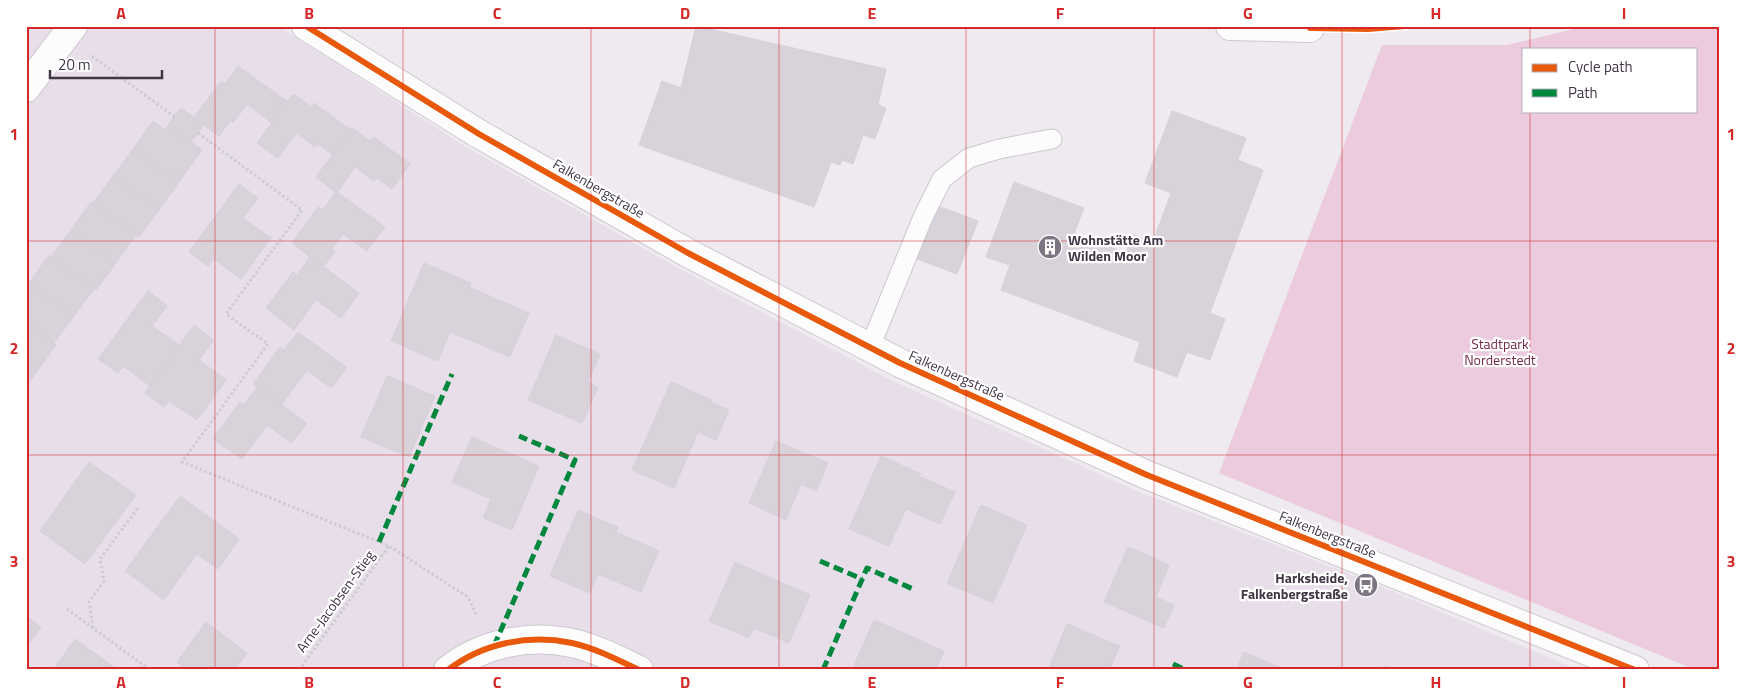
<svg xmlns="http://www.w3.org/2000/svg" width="1745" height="696" viewBox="0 0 1745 696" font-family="'Titillium Web',sans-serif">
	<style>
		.residential { fill: #e7deea }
		.green { fill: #ebcbdd; fill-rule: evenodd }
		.building { fill: #d8d3da; stroke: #d6d0d8 }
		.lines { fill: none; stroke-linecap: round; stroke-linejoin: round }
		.lane-casing { stroke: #cdc7cf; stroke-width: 21 }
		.street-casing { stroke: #cdc7cf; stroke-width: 30 }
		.path { stroke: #cecbd1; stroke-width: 3; stroke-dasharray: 2.5 2.5; stroke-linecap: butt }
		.lane { stroke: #fdfcfd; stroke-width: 19 }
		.street { stroke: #fdfcfd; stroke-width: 28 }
		.quiet { stroke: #00873e; stroke-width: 5; stroke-dasharray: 10 5; stroke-linecap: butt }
		.cycleway-casing { stroke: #fff; stroke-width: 9 }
		.cycleway { stroke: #e8590c; stroke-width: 6 }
		.grid { fill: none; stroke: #d62828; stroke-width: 1; stroke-opacity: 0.55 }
		.labels { text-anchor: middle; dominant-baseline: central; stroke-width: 4.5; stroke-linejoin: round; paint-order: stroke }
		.street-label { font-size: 14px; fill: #403646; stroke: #fff }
		.poi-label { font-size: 14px; font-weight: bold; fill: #403646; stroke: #fff; text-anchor: start }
		.park-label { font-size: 14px; fill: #772a47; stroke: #fff }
		.neatline { fill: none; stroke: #d62828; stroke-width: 2 }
		.grid-label { font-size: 16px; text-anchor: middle; font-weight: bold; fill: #d62828 }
	</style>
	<rect width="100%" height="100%" fill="#efeaf0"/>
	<!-- residential -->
	<polygon class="residential" points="26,26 278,26 468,148 678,268 893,381 1139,492 1385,588 1578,670 26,670"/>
	<!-- green -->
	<path class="green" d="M1586 26H1719V670H1696L1219 473 1382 45H1507ZM1524 49H1696V111H1524Z"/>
	<!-- building -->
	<g class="building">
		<polygon points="696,26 886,69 878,105 886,108 875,139 863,135 853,164 842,160 840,165 831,162 814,207 639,145 662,81 681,88"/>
		<polygon points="238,66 288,102 272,123 247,104 233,123 230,121 219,136 194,118 221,81 225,84"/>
		<polygon points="293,94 312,107 314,103 351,130 333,155 318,144 315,147 296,133 278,158 257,143"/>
		<polygon points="181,108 204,125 191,142 168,125"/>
		<polygon points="1172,111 1246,138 1238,160 1263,170 1210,313 1225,319 1210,360 1187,352 1177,377 1134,361 1140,342 1001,290 1010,265 986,257 1014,182 1084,208 1074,233 1126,253 1132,234 1153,242 1171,193 1145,183"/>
		<polygon points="153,121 165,130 168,125 202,150 179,182 133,149"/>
		<polygon points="352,128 370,141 374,137 410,164 392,189 377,178 374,181 355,167 337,193 316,177"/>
		<polygon points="133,149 179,182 159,210 113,176"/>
		<polygon points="113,176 159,210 139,237 93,203"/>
		<polygon points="239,184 258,198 243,218 271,238 241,279 214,259 208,266 189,252"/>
		<polygon points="336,191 385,227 367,251 343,234 331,249 335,252 323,267 292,243 318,207 323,210"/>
		<polygon points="91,202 136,235 116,263 71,230"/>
		<polygon points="938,206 978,221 957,274 917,259"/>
		<polygon points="71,230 116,263 96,290 51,257"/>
		<polygon points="49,255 94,289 74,316 29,283"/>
		<polygon points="310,257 359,293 341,318 316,300 294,330 266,308 293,272 297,275"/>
		<polygon points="424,263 471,283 469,287 529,313 510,357 450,332 438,361 391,341"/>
		<polygon points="29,283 74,316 54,343 26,323 26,286"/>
		<polygon points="148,291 167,306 152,326 179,345 150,386 123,366 118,373 98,359"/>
		<polygon points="26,323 56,345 36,373 26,365"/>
		<polygon points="194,325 214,340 199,360 226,380 197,420 169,401 164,407 145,393"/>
		<polygon points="298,332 347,368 331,388 307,370 282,404 253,384 280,347 284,350"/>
		<polygon points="556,335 600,354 588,382 598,387 582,423 528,400"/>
		<polygon points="26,365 36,373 26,386"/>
		<polygon points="387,376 435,396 409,457 361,437"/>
		<polygon points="671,382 712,400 711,402 729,410 716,440 698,432 674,488 632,470"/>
		<polygon points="257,387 307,423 292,443 267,425 242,459 213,439 240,402 244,405"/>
		<polygon points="472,437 539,466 512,530 483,518 491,499 452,482"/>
		<polygon points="776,441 828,463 816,491 801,484 786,520 749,503"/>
		<polygon points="881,456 921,474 919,476 955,492 940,524 906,509 889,546 849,529"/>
		<polygon points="89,462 136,495 85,564 40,531"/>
		<polygon points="180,496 239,539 218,569 197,554 164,600 125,571"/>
		<polygon points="981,505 1027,525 993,603 947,583"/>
		<polygon points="578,510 618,527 616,532 659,551 641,592 598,574 590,593 550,576"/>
		<polygon points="1128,547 1169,565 1156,597 1174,605 1164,628 1104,602"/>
		<polygon points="735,562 810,595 789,643 754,628 749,638 709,621"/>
		<polygon points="26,616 41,627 26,648"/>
		<polygon points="874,620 944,651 936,670 903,670 898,668 897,670 852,670"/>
		<polygon points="206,622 247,653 235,670 187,670 177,662"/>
		<polygon points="1067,624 1120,646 1109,670 1048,670"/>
		<polygon points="75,639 118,670 53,670"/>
		<polygon points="1244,652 1286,670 1236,670"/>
		<polygon points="1384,666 1394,670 1383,670"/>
	</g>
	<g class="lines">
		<!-- lane casing -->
		<g class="lane-casing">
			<polyline id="lane" points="870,347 923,217 942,179 969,158 999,149 1052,139"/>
		</g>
		<!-- street casing -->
		<g class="street-casing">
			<g id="street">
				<polyline points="306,26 479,134 688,253 900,363 1147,475 1635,670"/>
				<polyline points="1230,26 1310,28"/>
				<polyline points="26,88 73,26"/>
				<path d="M448 670C483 643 528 634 572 643 595 648 618 660 639 670"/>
			</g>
		</g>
		<!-- path -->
		<g class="path">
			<polyline points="92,56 175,117"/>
			<polyline points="198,133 302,210 226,314 268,344 182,462 389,546 468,597 477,616"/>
			<polyline points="67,609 150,670"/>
			<polyline points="93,628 89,602 104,581 100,559 138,508"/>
			<polyline points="299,670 389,546"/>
		</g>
		<!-- lane -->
		<use href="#lane" class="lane"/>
		<!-- street -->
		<use href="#street" class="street"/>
		<!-- quiet -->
		<g class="quiet">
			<polyline points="379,542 452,374"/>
			<polyline points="820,561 862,579"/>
			<polyline points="494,646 575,460 519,436"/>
			<polyline points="1173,664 1186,670"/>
			<polyline points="823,670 867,568 915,590"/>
		</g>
		<!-- cycleway casing -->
		<g class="cycleway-casing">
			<g id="cycleway">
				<polyline points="306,26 479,134 688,253 900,363 1147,475 1635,670"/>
				<polyline points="1310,28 1368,29 1405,26"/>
				<path d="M448 670C483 643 528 634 572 643 595 648 618 660 639 670"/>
			</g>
		</g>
		<!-- cycleway -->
		<use href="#cycleway" class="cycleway"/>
	</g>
	<!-- grid -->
	<path class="grid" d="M215 26V670M403 26V670M591 26V670M779 26V670M966 26V670M1154 26V670M1342 26V670M1530 26V49M1530 111V670M26 241H1719M26 455H1719"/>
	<!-- icons -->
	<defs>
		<g id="building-disc" transform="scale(1.25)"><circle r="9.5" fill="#7d7582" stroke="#fff"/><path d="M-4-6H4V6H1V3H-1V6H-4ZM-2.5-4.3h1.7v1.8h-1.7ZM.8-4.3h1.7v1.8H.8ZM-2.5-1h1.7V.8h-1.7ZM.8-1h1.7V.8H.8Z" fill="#fff"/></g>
		<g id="bus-disc" transform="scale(1.25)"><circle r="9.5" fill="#7d7582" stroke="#fff"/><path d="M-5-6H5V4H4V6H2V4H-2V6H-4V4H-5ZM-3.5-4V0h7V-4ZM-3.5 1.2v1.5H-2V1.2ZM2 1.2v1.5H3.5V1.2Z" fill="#fff"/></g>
	</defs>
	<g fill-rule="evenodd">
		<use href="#building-disc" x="1050" y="247"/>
		<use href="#bus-disc" x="1366" y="585"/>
	</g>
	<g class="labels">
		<!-- street labels -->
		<g class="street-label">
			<text transform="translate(599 188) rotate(30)">Falkenbergstraße</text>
			<text transform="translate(957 375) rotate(24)">Falkenbergstraße</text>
			<text transform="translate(1328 534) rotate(22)">Falkenbergstraße</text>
			<text transform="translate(335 601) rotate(-54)">Arne-Jacobsen-Stieg</text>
		</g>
		<!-- poi labels -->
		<g class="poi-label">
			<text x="1068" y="239">Wohnstätte Am<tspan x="1068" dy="16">Wilden Moor</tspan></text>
			<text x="1348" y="577" text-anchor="end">Harksheide,<tspan x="1348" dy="16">Falkenbergstraße</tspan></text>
		</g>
		<!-- park labels -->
		<g class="park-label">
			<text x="1500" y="343">Stadtpark<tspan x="1500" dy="16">Norderstedt</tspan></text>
		</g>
	</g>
	<!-- border -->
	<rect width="1745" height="696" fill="none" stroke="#ffffff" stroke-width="55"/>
	<!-- legend -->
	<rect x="1522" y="48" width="175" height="65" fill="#ffffff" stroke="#b3afb5"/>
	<rect x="1532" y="64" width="25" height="8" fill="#e8590c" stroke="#b3afb5"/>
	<text x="1568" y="72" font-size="15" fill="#403646">Cycle path</text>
	<rect x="1532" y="89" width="25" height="8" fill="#00873e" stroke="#b3afb5"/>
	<text x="1568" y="98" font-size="15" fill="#403646">Path</text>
	<!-- scale -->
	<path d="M50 70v8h112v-8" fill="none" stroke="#403646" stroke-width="2.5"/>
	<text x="58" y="70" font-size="15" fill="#403646" stroke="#ffffff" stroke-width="4" paint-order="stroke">20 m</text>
	<rect x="28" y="28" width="1690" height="640" class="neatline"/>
	<g class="grid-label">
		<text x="121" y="19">A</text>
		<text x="309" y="19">B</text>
		<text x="497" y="19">C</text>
		<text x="685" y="19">D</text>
		<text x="872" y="19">E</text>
		<text x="1060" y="19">F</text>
		<text x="1248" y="19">G</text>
		<text x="1436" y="19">H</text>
		<text x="1624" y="19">I</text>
		<text x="14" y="140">1</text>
		<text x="1731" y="140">1</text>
		<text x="14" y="354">2</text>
		<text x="1731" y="354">2</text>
		<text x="14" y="567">3</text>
		<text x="1731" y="567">3</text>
		<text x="121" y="688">A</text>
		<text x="309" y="688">B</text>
		<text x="497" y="688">C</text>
		<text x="685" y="688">D</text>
		<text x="872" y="688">E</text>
		<text x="1060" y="688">F</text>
		<text x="1248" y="688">G</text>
		<text x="1436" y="688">H</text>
		<text x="1624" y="688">I</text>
	</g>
</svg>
